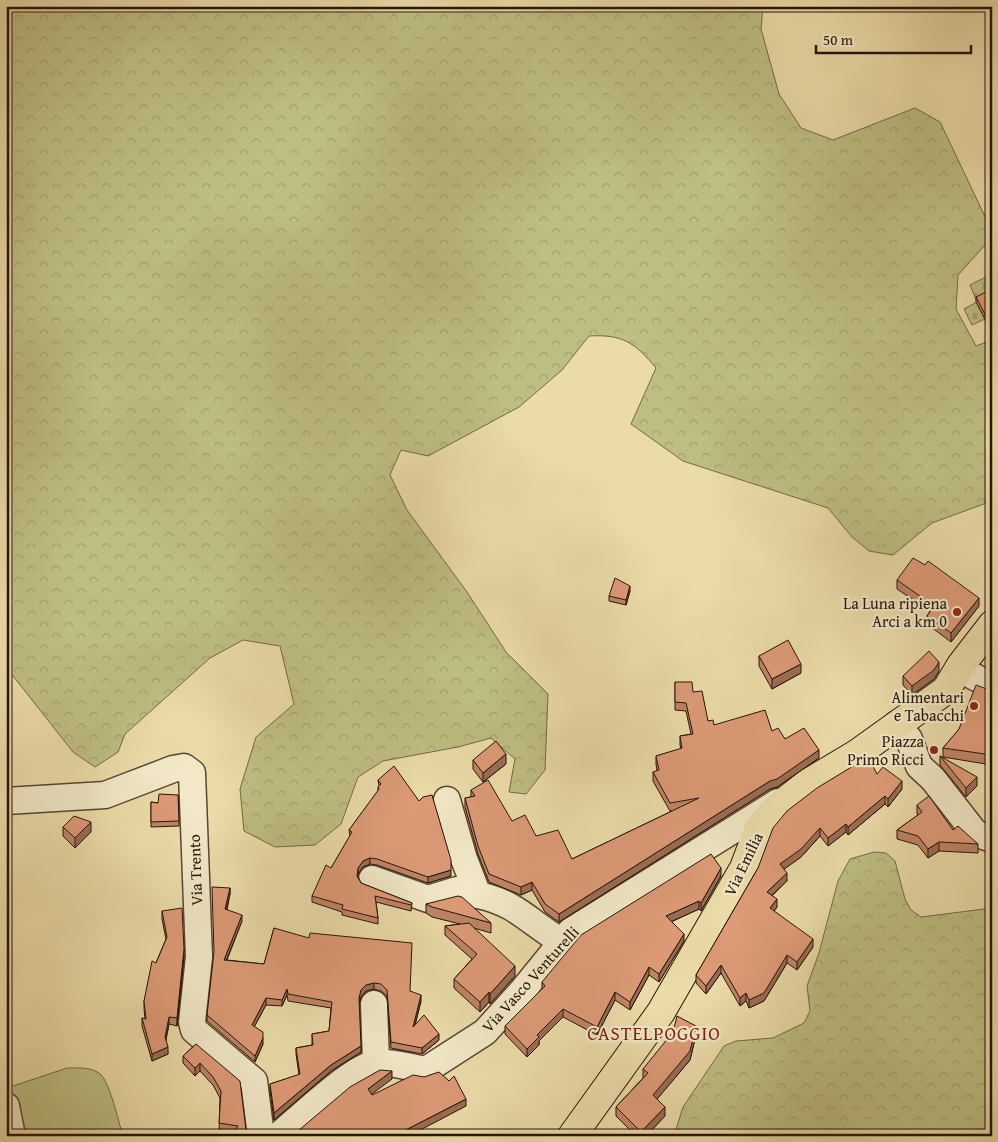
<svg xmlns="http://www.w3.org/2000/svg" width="998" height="1142" viewBox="0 0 998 1142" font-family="'Gentium Book Plus',serif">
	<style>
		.green { fill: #bebe83; stroke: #726946 }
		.forest { fill: url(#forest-crowns); stroke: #726946 }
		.cemetery { fill: url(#cemetery-stones); stroke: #726946 }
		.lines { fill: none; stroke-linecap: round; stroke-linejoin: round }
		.minor-casing { stroke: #574631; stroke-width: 29 }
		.major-casing { stroke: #261409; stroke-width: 30 }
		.minor { stroke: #f2e8c7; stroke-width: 26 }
		.major { stroke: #ebdba9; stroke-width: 28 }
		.wall { fill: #be8466; stroke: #261409 }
		.shaded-wall { fill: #9b6c53; stroke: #261409 }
		.building { fill: #dd9a77; stroke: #261409 }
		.poi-dot { fill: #8f2418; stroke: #f2e8c7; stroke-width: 2 }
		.labels { text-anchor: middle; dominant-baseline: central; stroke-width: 4.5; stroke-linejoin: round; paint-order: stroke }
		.poi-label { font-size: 16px; fill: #261409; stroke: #f2e8c7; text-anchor: end }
		.street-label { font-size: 16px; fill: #261409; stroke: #f2e8c7 }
		.quarter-label { font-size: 19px; letter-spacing: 1px; fill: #7a1f14; stroke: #f2e8c7 }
	</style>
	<defs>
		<pattern id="forest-crowns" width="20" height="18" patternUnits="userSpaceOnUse" patternTransform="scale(1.25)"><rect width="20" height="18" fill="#bebe83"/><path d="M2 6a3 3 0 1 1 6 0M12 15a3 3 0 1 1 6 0" fill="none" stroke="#a3a270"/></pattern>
		<pattern id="cemetery-stones" width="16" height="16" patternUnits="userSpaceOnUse" patternTransform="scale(1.25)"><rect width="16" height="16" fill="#bebe83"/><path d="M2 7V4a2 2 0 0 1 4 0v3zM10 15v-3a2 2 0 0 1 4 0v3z" fill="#a3a270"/></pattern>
	</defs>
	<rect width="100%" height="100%" fill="#ebdba9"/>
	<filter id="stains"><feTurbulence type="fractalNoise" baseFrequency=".004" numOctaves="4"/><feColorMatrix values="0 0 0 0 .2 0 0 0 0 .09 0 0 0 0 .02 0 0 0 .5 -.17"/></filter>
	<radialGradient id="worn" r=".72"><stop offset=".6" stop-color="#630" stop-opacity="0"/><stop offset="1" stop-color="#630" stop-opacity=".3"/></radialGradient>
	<!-- green -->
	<path class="green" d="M67 1068C78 1068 90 1067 99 1073 110 1081 118 1121 123 1136H16L13 1106 7 1088Z"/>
	<!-- forest -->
	<g class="forest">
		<path d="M6 6H763L761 29 779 94 801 128 833 140 915 108 940 122 989 225 986 244 958 275 956 309 976 346 992 340V501L932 523 893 555 869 551 852 537 828 508 683 461 631 424 656 368C635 343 623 334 589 336L562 370 519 407 428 456 401 450 390 475 407 510 467 592 506 652 548 694 545 770 526 794 509 792 515 759 491 738 458 747 383 761 358 777 341 824 315 845 275 847 244 831 240 789 256 737 294 704 280 646 243 640 210 658 125 734 118 752 95 767 73 752 6 667Z"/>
		<polygon points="874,852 886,853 895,861 905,899 911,910 921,917 992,908 992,1136 674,1136 683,1107 724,1046 736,1041 773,1038 804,1023 810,1011 807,986 819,953 838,881 850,859"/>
	</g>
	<!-- cemetery -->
	<polygon class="cemetery" points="992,274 992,328 987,318 972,325 964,309 977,302 970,285"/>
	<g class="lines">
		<!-- minor casing -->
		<g class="minor-casing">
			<g id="minor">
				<polyline points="961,665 969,674 992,686"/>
				<polyline points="897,724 909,739 919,766 933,779 975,833 992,839"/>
				<path d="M447 800 464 859 478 895C517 903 530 923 561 941"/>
				<polyline points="6,801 105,795 173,769 184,767 192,773 199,957 192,1022 194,1030 254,1081 261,1136"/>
				<polyline points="372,879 428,899 457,890 478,895"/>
				<polyline points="374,1004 376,1062"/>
				<polyline points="6,1106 12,1136"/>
				<path d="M278 1136C297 1120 354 1065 377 1063 390 1061 413 1068 426 1070L485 1032 523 990 571 931 778 802"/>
			</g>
		</g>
		<!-- major casing -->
		<g class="major-casing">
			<polyline id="major" points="572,1136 661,1012 744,868 759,828 776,808 808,783 858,753 946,690 961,665 992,625"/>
		</g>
		<!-- minor -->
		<use href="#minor" class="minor"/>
		<!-- major -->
		<use href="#major" class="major"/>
	</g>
	<!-- wall -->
	<g class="wall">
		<polygon points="992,293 992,333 976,302 976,297"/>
		<polygon points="897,580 979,606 951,642 927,624 927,616 930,611 897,589"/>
		<polygon points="630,591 626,605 609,601 609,596"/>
		<polygon points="992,650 992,669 988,667 988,658"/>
		<polygon points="759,656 801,673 772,689 759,666"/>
		<polygon points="939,671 934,679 912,695 903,685 903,676"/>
		<polygon points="675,682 693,692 708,721 714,725 772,731 785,739 819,758 777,787 770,789 559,922 545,912 532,890 521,895 489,882 478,854 465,807 465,798 471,797 471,790 512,821 572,859 672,811 670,811 653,781 653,772 657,771 656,764 656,756 681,749 680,745 680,736 691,734 686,711 675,710"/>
		<polygon points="992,691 992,765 943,757 943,748"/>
		<polygon points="940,756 977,786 966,797 940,765"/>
		<polygon points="473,760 506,764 483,782 473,769"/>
		<polygon points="877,774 902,789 888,807 885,804 848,835 846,832 828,846 820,836 801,857 784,869 787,881 772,896 777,907 774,911 813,947 797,970 787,963 764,1001 749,1008 746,1001 740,1006 721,973 706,994 696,983 696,975 758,868"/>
		<polygon points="378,780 451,876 428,883 377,865 370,864 363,867 358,874 358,876 361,883 412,903 411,911 376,902 378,918 378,924 342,915 342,912 312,902 312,896 331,868 350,836 349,830 378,791 378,787 379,786"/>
		<polygon points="178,795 179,826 151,827 151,802 158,803"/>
		<polygon points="917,805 953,830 978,844 978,853 939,851 928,858 918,845 897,839 897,830 918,815 917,814"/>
		<polygon points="63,827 91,832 75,848 63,836"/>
		<polygon points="721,876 701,911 699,909 671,922 684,941 659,982 649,975 630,1010 615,1000 597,1035 563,1017 539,1041 539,1045 527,1057 505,1034 505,1026 542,989 542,982"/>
		<polygon points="230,888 230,894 227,910 242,921 227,960 264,964 274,928 410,991 421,1001 415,1025 439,1040 422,1054 391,1048 387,996 381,991 374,989 366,991 361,997 359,1003 361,1052 331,1071 274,1120 270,1091 270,1084 299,1075 296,1054 296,1048 312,1045 312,1034 329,1031 331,1008 288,1001 287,995 282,1006 266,1005 254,1027 263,1044 255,1062 207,1021 207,1015"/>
		<polygon points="426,904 491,923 491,933 474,928 515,976 490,1004 489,1002 480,1012 454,988 454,979 472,959 445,935 445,926 460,924 432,917 426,913"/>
		<polygon points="162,911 184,956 177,1026 169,1024 166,1040 168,1054 152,1061 142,1026 142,1018 145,1019 144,1008 144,1001 156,963 166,939 162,919"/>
		<polygon points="696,1035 690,1060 657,1099 665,1116 646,1136 636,1136 616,1116 616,1107 643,1078 643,1069"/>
		<polygon points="196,1044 246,1130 233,1133 219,1131 220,1098 213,1085 200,1071 195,1076 183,1063 183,1056"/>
	</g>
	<!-- shaded-wall -->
	<g class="shaded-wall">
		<polygon points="630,586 630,591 626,605 626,600"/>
		<polygon points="979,598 979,606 951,642 951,633"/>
		<polygon points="939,662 939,671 934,679 912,695 912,686"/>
		<polygon points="801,664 801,673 772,689 772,679"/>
		<polygon points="819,750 819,758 777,787 770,789 559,922 559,914"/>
		<polygon points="506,754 506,764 483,782 483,773"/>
		<polygon points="977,777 977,786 966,797 966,788"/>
		<polygon points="902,781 902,789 888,807 888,799"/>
		<polygon points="885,796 885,804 848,835 848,827"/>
		<polygon points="91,822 91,832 75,848 75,838"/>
		<polygon points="846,824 846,832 828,846 828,838"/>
		<polygon points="820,828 820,836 801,857 780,872 780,864"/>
		<polygon points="939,842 939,851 928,858 928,849"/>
		<polygon points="370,858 370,864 363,867 358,874 358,868 363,861"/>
		<polygon points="721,868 721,876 701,911 701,903"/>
		<polygon points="451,870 451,876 428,883 428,877"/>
		<polygon points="787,873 787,881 767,900 767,892"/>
		<polygon points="532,882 532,890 521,895 521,887"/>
		<polygon points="230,888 230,894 225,915 225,909"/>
		<polygon points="777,899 777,907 770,916 770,908"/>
		<polygon points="699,901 699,909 666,924 666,916"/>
		<polygon points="242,915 242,921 224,966 224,960"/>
		<polygon points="684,934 684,941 659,982 659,974"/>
		<polygon points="813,939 813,947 797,970 797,962"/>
		<polygon points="184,949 184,956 177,1026 177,1018"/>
		<polygon points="787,955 787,963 764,1001 749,1008 749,1000"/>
		<polygon points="721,965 721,973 706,994 706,986"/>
		<polygon points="515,966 515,976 490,1004 490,994"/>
		<polygon points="649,967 649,975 630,1010 630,1002"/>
		<polygon points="374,983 374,989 366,991 361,997 359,1004 359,998 361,990 366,985"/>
		<polygon points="287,989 287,995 282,1006 282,1000"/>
		<polygon points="489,992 489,1002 480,1012 480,1002"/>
		<polygon points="615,992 615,1000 597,1035 597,1027"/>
		<polygon points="746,993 746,1001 740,1006 740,998"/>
		<polygon points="421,995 421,1001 413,1033 413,1027"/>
		<polygon points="266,998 266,1005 252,1031 252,1025"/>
		<polygon points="563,1009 563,1017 539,1041 539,1045 527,1057 527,1049 537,1035"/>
		<polygon points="169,1017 169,1024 165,1044 165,1037"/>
		<polygon points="696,1026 696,1035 690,1060 653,1104 653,1095"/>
		<polygon points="439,1034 439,1040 422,1054 422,1048"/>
		<polygon points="263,1038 263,1044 255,1062 255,1056"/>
		<polygon points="361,1046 361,1052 331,1071 274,1120 274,1113 331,1065"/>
		<polygon points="168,1047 168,1054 152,1061 152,1054"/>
		<polygon points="200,1063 200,1071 195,1076 195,1068"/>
		<polygon points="392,1071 392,1079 368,1097 368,1089"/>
		<polygon points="466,1099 466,1106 409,1136 394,1136"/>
		<polygon points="665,1107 665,1116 646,1136 641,1136 641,1132"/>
	</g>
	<!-- building -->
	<g class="building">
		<polygon points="990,290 992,293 992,328 976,297"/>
		<polygon points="913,558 925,565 928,561 979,598 951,633 927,616 934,606 897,580"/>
		<polygon points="615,578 630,586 626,600 609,596"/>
		<polygon points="788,640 801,664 772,679 759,656"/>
		<polygon points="992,650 992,660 988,658"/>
		<polygon points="929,651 939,662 934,670 912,686 903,676"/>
		<polygon points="675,682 692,682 693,692 702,691 708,721 713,720 714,725 765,710 772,731 778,728 785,739 804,728 819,750 777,779 770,781 559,914 545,904 532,882 521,887 489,874 478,846 465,798 475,796 471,790 488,780 512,821 525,815 536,836 558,830 572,859 699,798 670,803 653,772 659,770 656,756 682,748 680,736 693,734 686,703 675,702"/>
		<polygon points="976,685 992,691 992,755 943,748 959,729"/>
		<polygon points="496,741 506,754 483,773 473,760"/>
		<polygon points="940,756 977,777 966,788"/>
		<polygon points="868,757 877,774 883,767 902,781 888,799 885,796 848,827 846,824 828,838 820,828 801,849 780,864 787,873 767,892 777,899 770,908 813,939 797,962 787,955 764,993 749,1000 746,993 740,998 721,965 706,986 696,975 758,868 773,828 787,811 817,788"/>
		<polygon points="394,766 419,801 423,797 432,795 451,860 451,870 428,877 377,859 370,858 363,861 358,868 357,876 361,883 412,903 411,905 375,896 378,918 342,909 343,905 312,896 326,865 331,868 352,832 349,830 379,789 378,787 381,784 378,780"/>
		<polygon points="159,794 178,795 179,821 151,822 151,802 158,803"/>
		<polygon points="929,796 953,830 958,826 978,844 939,842 928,849 918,836 897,830 922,812 917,805"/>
		<polygon points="74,816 91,822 75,838 63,827"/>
		<polygon points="711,854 721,868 701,903 699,901 666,916 684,934 659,974 649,967 630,1002 615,992 597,1027 563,1009 537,1035 539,1037 527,1049 505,1026 545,986 542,982 581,935"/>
		<polygon points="212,887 230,888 225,909 242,915 224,960 264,964 274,928 309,938 310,933 412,943 410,991 421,995 413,1027 424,1015 439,1034 422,1048 391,1042 387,990 381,984 374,983 366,985 361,990 359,998 361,1046 331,1065 274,1113 270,1084 300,1074 296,1048 313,1045 312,1034 329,1031 332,1002 288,994 287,989 282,1000 266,998 252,1025 263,1032 263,1038 255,1056 207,1015 214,952"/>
		<polygon points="458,896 462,897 491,923 432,907 426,904"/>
		<polygon points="182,908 184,949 177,1018 169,1017 165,1037 168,1047 152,1054 142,1018 146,1019 144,1001 152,961 156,963 167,937 162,911"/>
		<polygon points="469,923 515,966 490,994 489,992 480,1002 454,979 477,954 445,926"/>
		<polygon points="677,1016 696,1026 690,1051 653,1095 665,1107 641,1132 616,1107 648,1073 643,1069 673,1032"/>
		<polygon points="196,1044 240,1081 246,1130 249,1136 231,1136 238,1126 219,1123 221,1091 213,1077 200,1063 195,1068 183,1056"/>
		<polygon points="380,1070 392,1071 368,1089 372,1095 413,1075 424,1077 439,1072 449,1081 454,1076 466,1099 394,1136 292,1136 350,1087"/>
	</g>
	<!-- markers -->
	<g class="poi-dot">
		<circle cx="957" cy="612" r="5"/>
		<circle cx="974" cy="706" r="5"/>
		<circle cx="934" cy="750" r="5"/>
	</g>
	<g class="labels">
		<!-- poi labels -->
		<g class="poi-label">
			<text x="947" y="603">La Luna ripiena<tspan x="947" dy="18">Arci a km 0</tspan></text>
			<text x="964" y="697">Alimentari<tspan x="964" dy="18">e Tabacchi</tspan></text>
			<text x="924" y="741">Piazza<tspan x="924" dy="18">Primo Ricci</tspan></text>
		</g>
		<!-- street labels -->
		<g class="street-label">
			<text transform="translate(743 864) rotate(-64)">Via Emilia</text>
			<text transform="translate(195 870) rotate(-92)">Via Trento</text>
			<text transform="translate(530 979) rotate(-48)">Via Vasco Venturelli</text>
		</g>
		<!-- quarter labels -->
		<g class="quarter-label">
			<text x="654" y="1033">CASTELPOGGIO</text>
		</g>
	</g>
	<!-- margin -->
	<rect width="998" height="1142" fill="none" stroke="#ebdba9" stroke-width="25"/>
	<rect x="8" y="8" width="983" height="1127" fill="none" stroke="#261409" stroke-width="2.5"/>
	<rect x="12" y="12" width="973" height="1117" fill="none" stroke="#261409"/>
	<!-- scale -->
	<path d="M816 45v8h155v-8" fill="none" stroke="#261409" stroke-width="2.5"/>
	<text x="823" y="45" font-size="15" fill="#261409" stroke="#f2e8c7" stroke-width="4" paint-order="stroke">50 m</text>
	<rect width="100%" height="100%" filter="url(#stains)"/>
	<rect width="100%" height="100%" fill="url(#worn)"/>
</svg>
